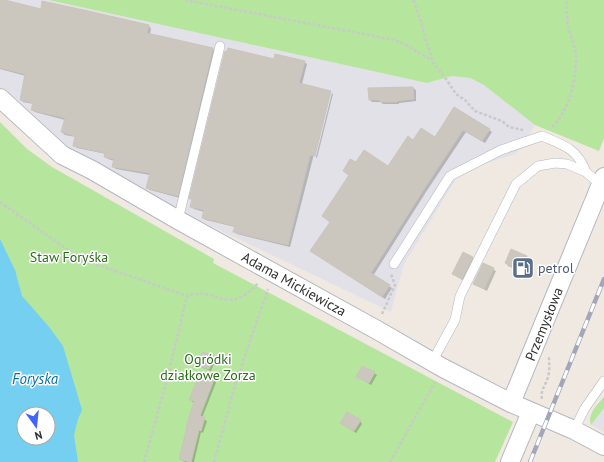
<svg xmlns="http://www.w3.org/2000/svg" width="604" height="462" viewBox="0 0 604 462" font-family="'PT Sans',sans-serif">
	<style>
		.industrial { fill: #e3e1e8 }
		.green { fill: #b6e59e; fill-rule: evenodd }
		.water { fill: #75cff0; fill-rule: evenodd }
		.shadow { fill: #0003 }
		.building { fill: #cbc7bf; stroke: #cbc5ba }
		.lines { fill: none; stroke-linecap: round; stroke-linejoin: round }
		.service-casing { stroke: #b4b7c1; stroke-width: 10 }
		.minor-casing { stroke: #b4b7c1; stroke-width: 20 }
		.path { stroke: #c9c9c9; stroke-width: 2.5; stroke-dasharray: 3 2; stroke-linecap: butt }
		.service { stroke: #fff; stroke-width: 9 }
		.minor { stroke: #fff; stroke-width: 18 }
		.rail-casing { stroke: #a3a6b8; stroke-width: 4.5 }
		.rail { stroke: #fff; stroke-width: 3; stroke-dasharray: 9; stroke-linecap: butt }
		.labels { text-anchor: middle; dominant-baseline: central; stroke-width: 3; stroke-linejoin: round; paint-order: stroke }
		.park-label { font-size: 14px; fill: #2c6e1b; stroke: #fff }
		.service-label { font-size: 14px; fill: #4e5e75; stroke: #fff; text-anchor: start }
		.street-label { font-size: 14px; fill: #2e2e2e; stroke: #fff }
		.water-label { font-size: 15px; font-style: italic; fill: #0d6fa3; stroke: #fff }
	</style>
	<rect width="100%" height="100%" fill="#efe9e1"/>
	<!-- industrial -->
	<g class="industrial">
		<polygon points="0,0 49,0 427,83 452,76 469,78 484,84 535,125 516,154 461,171 404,264 391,312 165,204 65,152 0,88"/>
		<polygon points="604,408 604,432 591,425"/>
	</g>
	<!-- green -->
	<g class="green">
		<polygon points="49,0 604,0 604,138 599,151 535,125 484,85 470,78 452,76 427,83"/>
		<path d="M0 122 27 149 52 167 214 259 213 263 513 422 495 462H0ZM24 414H48V438H24Z"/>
		<path d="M604 397V408L591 425C587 414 597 405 604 397Z"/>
	</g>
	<!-- water -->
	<path class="water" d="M0 239 15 270 22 296 50 328 63 346 82 410 78 419 74 435 78 462H0ZM24 414H48V438H24Z"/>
	<!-- shadow -->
	<g class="shadow">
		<polygon points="0,0 41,10 149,26 151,29 150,34 213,49 215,52 180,198 150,190 147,188 150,175 116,169 113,166 114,161 108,159 105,157 106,154 77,148 74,145 76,137 65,135 62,132 65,120 35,112 32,110 34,104 23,102 21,99 26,76 0,69"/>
		<polygon points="275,60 304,62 307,64 302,84 331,92 330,92 290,247 237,234 234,231 235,227 206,220 203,218 204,212 194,209 191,207 193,200 190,198"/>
		<polygon points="413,88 416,90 416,101 399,103 399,104 383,104 381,102 372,102 370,100"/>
		<polygon points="332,93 333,94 317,158 316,157"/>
		<polygon points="454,108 492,132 485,143 466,132 426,192 373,276 392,288 385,299 314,253 331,222 323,216 350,176 344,171 357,164 389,168 413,142 436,139"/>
		<polygon points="511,251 527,257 529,260 524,273 508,266 506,263"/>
		<polygon points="472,258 475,260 464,281 453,274"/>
		<polygon points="484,264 496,271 487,291 474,284"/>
		<polygon points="214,357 216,359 211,371 201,367 198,365"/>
		<polygon points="200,373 215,378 217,380 202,418 207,421 203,433 201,432 194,462 185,462 180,459 187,427 194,403 190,400"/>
		<polygon points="374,373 377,375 371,385 358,377"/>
		<polygon points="360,421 362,424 356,433 341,423"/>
	</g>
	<!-- building -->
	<g class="building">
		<polygon points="0,0 5,0 41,9 42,1 88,11 149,25 147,33 213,48 178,196 146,188 150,173 112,167 114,159 104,157 105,153 73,146 75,136 61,132 65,118 31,110 33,103 20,100 25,74 0,68"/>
		<polygon points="228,48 274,59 275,54 305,61 299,83 331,91 315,156 310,155 288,245 233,232 235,226 202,218 204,210 190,207 192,199 189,199 225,51 227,51"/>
		<polygon points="413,87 414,99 397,101 397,102 380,102 380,100 369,100 368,88"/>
		<polygon points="454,107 490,129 482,141 463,130 424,189 371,273 390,285 382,297 310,251 330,222 322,216 349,175 343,171 350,159 356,162 364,150 388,166 408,136 413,140 421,128 435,137"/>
		<polygon points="511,249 527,256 521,271 505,263"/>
		<polygon points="463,252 473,257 462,279 452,274"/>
		<polygon points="483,263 494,268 484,289 473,284"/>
		<polygon points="203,352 215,356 209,369 197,365"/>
		<polygon points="362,366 375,372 369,383 356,377"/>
		<polygon points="200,372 215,377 200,416 205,417 201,431 199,430 191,462 190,462 179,459 187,427 186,427 194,401 189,400"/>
		<polygon points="347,412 361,420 354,431 340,423"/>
	</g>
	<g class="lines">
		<!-- service casing -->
		<g class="service-casing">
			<g id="service">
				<polyline points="178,220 220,46"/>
				<path d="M394 264 450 176 501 150 542 136C563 145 577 148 586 172"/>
				<polyline points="432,362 455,320 460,296 516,184 538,166 555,163 567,164 586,172 594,179 602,182"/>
				<polyline points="574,430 585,408 604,381"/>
			</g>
		</g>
		<!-- minor casing -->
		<g class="minor-casing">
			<g id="minor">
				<polyline points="0,98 62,155 92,170 178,220 377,330 443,368 511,403 574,430 604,446"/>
				<polyline points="511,403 604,177"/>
				<polyline points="510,462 531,412"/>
			</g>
		</g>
		<!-- path -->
		<g class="path">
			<polyline points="185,0 395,40 408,46 431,60"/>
			<polyline points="414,0 414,2 421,21 426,41 431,54 432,61 446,79 456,94 465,100 475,111 502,121 509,127 523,130"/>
			<path d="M552 127C569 111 577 78 576 55 575 45 570 35 568 25 567 17 567 8 566 0"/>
			<path d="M0 202 81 259 187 296C216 284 225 319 258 283"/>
			<polyline points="382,314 395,285 391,274"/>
			<path d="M542 399C540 390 546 385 548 377 550 370 549 363 549 356"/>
			<polyline points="144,462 167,379 187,296"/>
			<polyline points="214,462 235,385 268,289"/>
			<polyline points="390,462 435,382"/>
		</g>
		<!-- service -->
		<use href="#service" class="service"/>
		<!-- minor -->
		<use href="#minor" class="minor"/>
		<!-- rail casing -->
		<g class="rail-casing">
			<polyline id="rail" points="530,462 604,279"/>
		</g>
		<!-- rail -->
		<use href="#rail" class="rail"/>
	</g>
	<!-- icons -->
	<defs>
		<g id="fuel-square" transform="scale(1.15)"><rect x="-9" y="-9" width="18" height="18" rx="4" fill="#5c6f8a" stroke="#fff"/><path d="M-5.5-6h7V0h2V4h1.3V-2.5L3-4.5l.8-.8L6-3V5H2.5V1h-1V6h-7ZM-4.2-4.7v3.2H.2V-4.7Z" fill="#fff"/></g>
	</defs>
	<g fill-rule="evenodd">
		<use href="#fuel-square" x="523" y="268"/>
	</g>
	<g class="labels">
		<!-- park labels -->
		<g class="park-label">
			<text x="69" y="257">Staw Foryśka</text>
			<text x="208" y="359">Ogródki<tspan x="208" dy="16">działkowe Zorza</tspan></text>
		</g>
		<!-- service labels -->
		<g class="service-label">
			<text x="538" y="268">petrol</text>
		</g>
		<!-- street labels -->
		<g class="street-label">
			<text transform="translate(294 284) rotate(29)">Adama Mickiewicza</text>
			<text transform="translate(544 324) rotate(-68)">Przemysłowa</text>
		</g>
		<!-- water labels -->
		<g class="water-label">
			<text x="35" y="378">Foryska</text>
		</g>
	</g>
	<!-- north arrow -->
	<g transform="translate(36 426) rotate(165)"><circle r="19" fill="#ffffff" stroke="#ababab"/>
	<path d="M0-3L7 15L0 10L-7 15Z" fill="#4264fb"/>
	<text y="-6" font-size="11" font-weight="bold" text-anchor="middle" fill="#2e2e2e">N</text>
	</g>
</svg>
